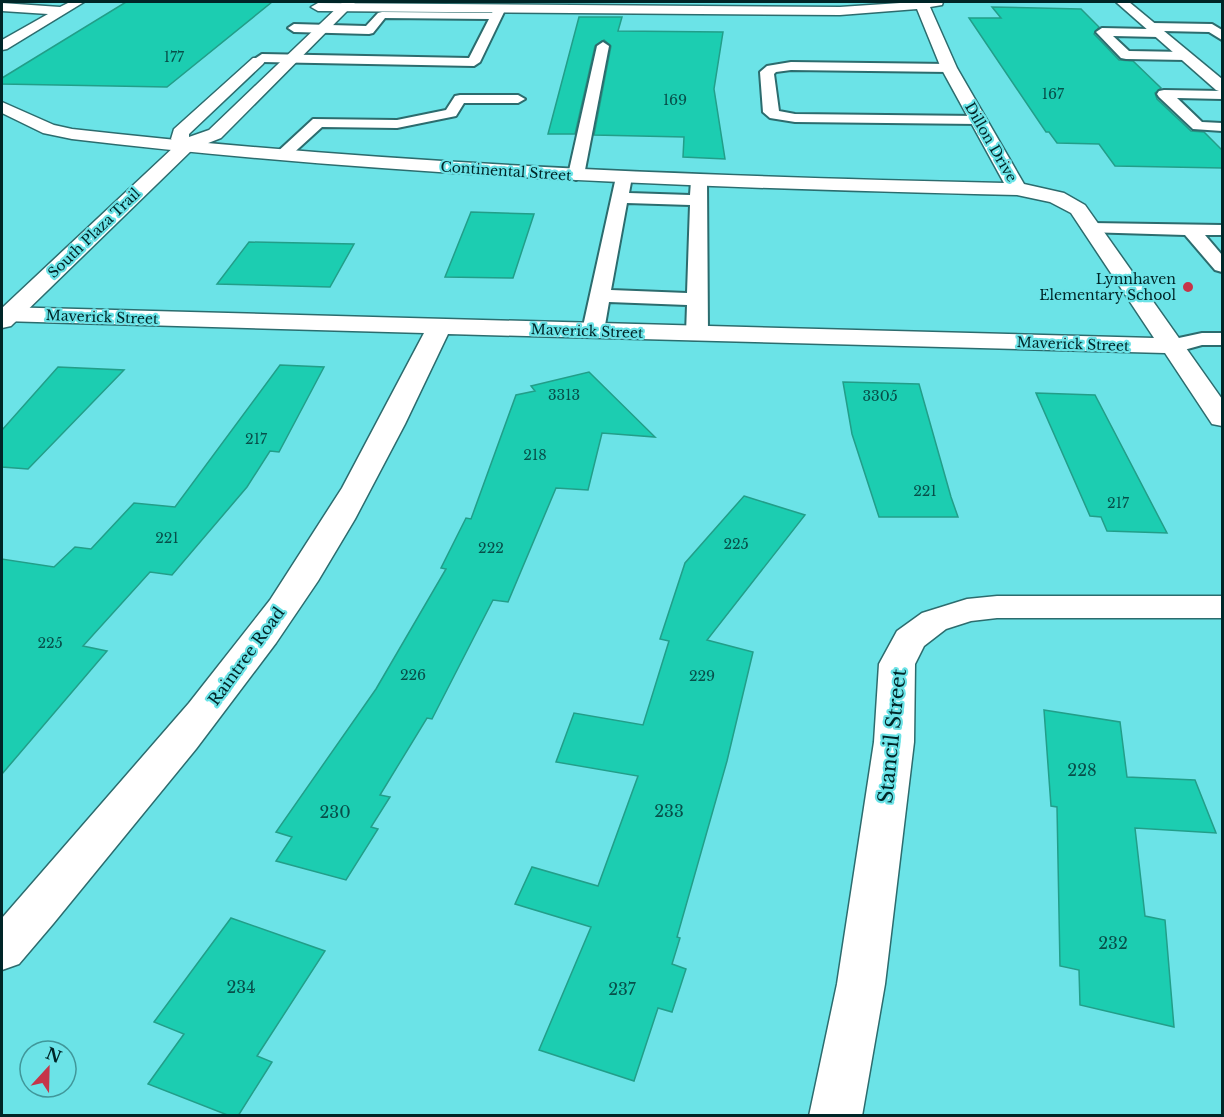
<svg xmlns="http://www.w3.org/2000/svg" width="1224" height="1117" viewBox="0 0 1224 1117" font-family="'Libre Baskerville',serif">
	<style>
		.building { fill: #1ccdb1; stroke: #229e89; stroke-width: 1.5 }
		.lines { fill: none; stroke-linecap: round; stroke-linejoin: round }
		.service-casing { stroke: #2c6c6e; stroke-width: 4 }
		.minor-casing { stroke: #2c6c6e; stroke-width: 3 }
		.secondary-casing { stroke: #2c6c6e; stroke-width: 3 }
		.service { fill: #fff; fill-rule: evenodd }
		.minor { fill: #fff; fill-rule: evenodd }
		.secondary { fill: #fff; fill-rule: evenodd }
		.poi-dot { fill: #c63549; stroke: #6be3e7; stroke-width: 2 }
		.labels { text-anchor: middle; dominant-baseline: central; stroke-width: 4.5; stroke-linejoin: round; paint-order: stroke }
		.number-label { font-size: 14px; fill: #074f4a }
		.far-street-label { font-size: 14px; fill: #002527; stroke: #6be3e7 }
		.far-poi-label { font-size: 14px; fill: #002527; stroke: #6be3e7; text-anchor: end }
		.street-label { font-size: 16px; fill: #002527; stroke: #6be3e7 }
		.near-number-label { font-size: 16px; fill: #074f4a }
		.near-street-label { font-size: 20px; fill: #002527; stroke: #6be3e7 }
	</style>
	<rect width="100%" height="100%" fill="#6be3e7"/>
	<!-- building -->
	<g class="building">
		<polygon points="126,2 272,2 167,87 2,84 2,78"/>
		<polygon points="992,7 1081,9 1099,27 1094,34 1119,60 1133,61 1161,88 1155,93 1157,99 1191,131 1204,132 1222,150 1222,168 1115,166 1099,144 1057,143 1049,132 1046,132 969,18 1001,18"/>
		<polygon points="579,17 622,17 618,31 723,32 714,89 725,159 683,157 684,137 594,135 611,46 604,40 595,46 575,134 548,134"/>
		<polygon points="471,212 534,214 513,278 445,277"/>
		<polygon points="249,242 354,244 330,287 217,284"/>
		<polygon points="280,365 324,367 279,452 270,451 247,487 172,575 150,572 83,646 107,651 2,774 2,559 54,567 75,547 91,549 134,503 175,507"/>
		<polygon points="58,367 124,370 28,469 2,467 2,430"/>
		<polygon points="589,372 655,437 602,433 588,490 556,488 508,602 493,600 432,719 427,718 380,795 390,797 371,827 378,829 346,880 276,861 292,837 276,832 376,689 446,569 441,568 466,518 471,519 516,395 535,391 531,386"/>
		<polygon points="843,382 919,384 951,497 958,517 879,517 852,434"/>
		<polygon points="1036,393 1095,395 1167,533 1107,531 1101,517 1090,516"/>
		<polygon points="744,496 805,515 707,640 753,652 727,761 677,937 680,938 672,964 686,969 672,1012 658,1008 634,1081 539,1050 591,927 515,904 532,867 598,886 638,776 556,762 574,713 643,725 669,641 660,639 685,563"/>
		<polygon points="1044,710 1120,722 1127,777 1195,780 1216,833 1135,828 1145,916 1165,920 1174,1027 1080,1005 1079,970 1060,966 1057,807 1051,806"/>
		<polygon points="231,918 325,951 257,1056 272,1062 238,1116 230,1116 148,1084 184,1034 154,1022"/>
	</g>
	<g class="lines">
		<!-- service casing -->
		<g class="service-casing">
			<g id="service">
				<polygon points="500,5 506,8 480,62 474,66 262,62 256,58 262,54 469,58 489,19 385,18 373,33 369,34 294,32 288,28 294,24 366,26 378,13 382,12 492,13 496,6"/>
				<polygon points="1152,23 1212,24 1222,30 1222,40 1209,32 1163,31 1163,36 1159,37 1113,36 1129,51 1186,52 1192,56 1186,60 1126,59 1121,58 1096,32 1102,28 1148,29 1148,24"/>
				<polygon points="603,42 609,46 584,175 576,180 568,175 597,46"/>
				<polygon points="791,62 949,64 956,68 949,72 791,70 776,72 774,74 779,111 795,114 978,116 985,120 978,124 795,122 770,118 763,112 760,72 767,66"/>
				<polygon points="1164,90 1222,91 1222,99 1177,98 1202,122 1222,123 1222,131 1193,129 1159,97 1157,94 1159,91"/>
				<polygon points="460,95 518,95 525,99 518,103 464,103 456,116 397,128 322,127 288,158 276,158 274,155 313,119 397,120 446,110 455,96"/>
				<path d="M624 172 632 177 629 193 690 195 691 181 693 177H705L707 181 708 334 705 339 697 340 689 339 686 334 687 305 609 302 604 331 601 336 593 337 585 336 582 331 616 177ZM627 203 690 205 687 293 611 290Z"/>
				<polygon points="1091,223 1222,225 1222,235 1205,235 1222,255 1222,272 1215,270 1185,235 1085,232 1082,228 1085,224"/>
				<polygon points="1202,333 1222,333 1222,345 1202,345 1173,353 1165,351 1162,346 1165,341"/>
			</g>
		</g>
		<!-- minor casing -->
		<g class="minor-casing">
			<g id="minor">
				<polygon points="70,2 84,2 7,49 2,50 2,40 48,14 2,11 2,3 60,7"/>
				<path d="M915 2H943L942 5 930 7 957 68 1024 184 1064 193 1085 205 1222 399V426L1212 424 1165 353 448 334 405 424 355 519 318 581 276 643 196 749 53 924 19 964 2 970V918L189 703 270 600 342 488 424 333 2 321V307L1154 338 1071 213 1050 202 1017 195C701 188 386 176 72 139L43 133 2 113V102L54 125 72 129C381 164 693 176 1004 183L941 68 917 9 840 15 318 11 311 7 318 3 840 7Z"/>
				<polygon points="1116,2 1129,2 1222,79 1222,92 1216,90"/>
				<polygon points="997,596 1222,596 1222,618 997,618 971,621 946,629 924,646 915,664 914,742 885,984 862,1116 809,1116 837,984 874,742 879,664 897,631 922,613 967,599"/>
			</g>
		</g>
		<!-- secondary casing -->
		<g class="secondary-casing">
			<polygon id="secondary" points="343,2 356,2 221,138 193,149 11,326 2,328 2,308 176,145 171,139 174,129 253,58 263,58 265,61 263,64 189,134 189,137 209,130"/>
		</g>
		<!-- service -->
		<use href="#service" class="service"/>
		<!-- minor -->
		<use href="#minor" class="minor"/>
		<!-- secondary -->
		<use href="#secondary" class="secondary"/>
	</g>
	<!-- markers -->
	<circle class="poi-dot" cx="1188" cy="287" r="6"/>
	<g class="labels">
		<!-- number labels -->
		<g class="number-label">
			<text x="174" y="57">177</text>
			<text x="1053" y="94">167</text>
			<text x="675" y="100">169</text>
			<text x="564" y="395">3313</text>
			<text x="880" y="396">3305</text>
			<text x="256" y="439">217</text>
			<text x="535" y="455">218</text>
			<text x="925" y="491">221</text>
			<text x="1118" y="503">217</text>
			<text x="167" y="538">221</text>
			<text x="736" y="544">225</text>
			<text x="491" y="548">222</text>
			<text x="50" y="643">225</text>
			<text x="413" y="675">226</text>
			<text x="702" y="676">229</text>
		</g>
		<!-- far-street labels -->
		<g class="far-street-label">
			<text transform="translate(991 142) rotate(60)">Dillon Drive</text>
			<text transform="translate(506 171) rotate(4)">Continental Street</text>
			<text transform="translate(94 233) rotate(-44)">South Plaza Trail</text>
			<text transform="translate(102 317) rotate(2)">Maverick Street</text>
			<text transform="translate(587 331) rotate(2)">Maverick Street</text>
			<text transform="translate(1073 344) rotate(2)">Maverick Street</text>
		</g>
		<!-- far-poi labels -->
		<g class="far-poi-label">
			<text x="1176" y="279">Lynnhaven<tspan x="1176" dy="16">Elementary School</tspan></text>
		</g>
		<!-- street labels -->
		<g class="street-label">
			<text transform="translate(246 656) rotate(-54)">Raintree Road</text>
		</g>
		<!-- near-number labels -->
		<g class="near-number-label">
			<text x="1082" y="770">228</text>
			<text x="669" y="811">233</text>
			<text x="335" y="812">230</text>
			<text x="1113" y="943">232</text>
			<text x="241" y="987">234</text>
			<text x="622" y="989">237</text>
		</g>
		<!-- near-street labels -->
		<g class="near-street-label">
			<text transform="translate(892 736) rotate(-84)">Stancil Street</text>
		</g>
	</g>
	<!-- border -->
	<rect width="1224" height="1117" fill="none" stroke="#002527" stroke-width="6"/>
	<!-- north arrow -->
	<g transform="translate(48 1069) rotate(22)"><circle r="28" fill="#6be3e7" stroke="#40979a" stroke-width="1.5"/>
	<path d="M0-4.5L10 22L0 15L-10 22Z" fill="#c63549"/>
	<text y="-9" font-size="16" font-weight="bold" text-anchor="middle" fill="#002527">N</text>
	</g>
</svg>
